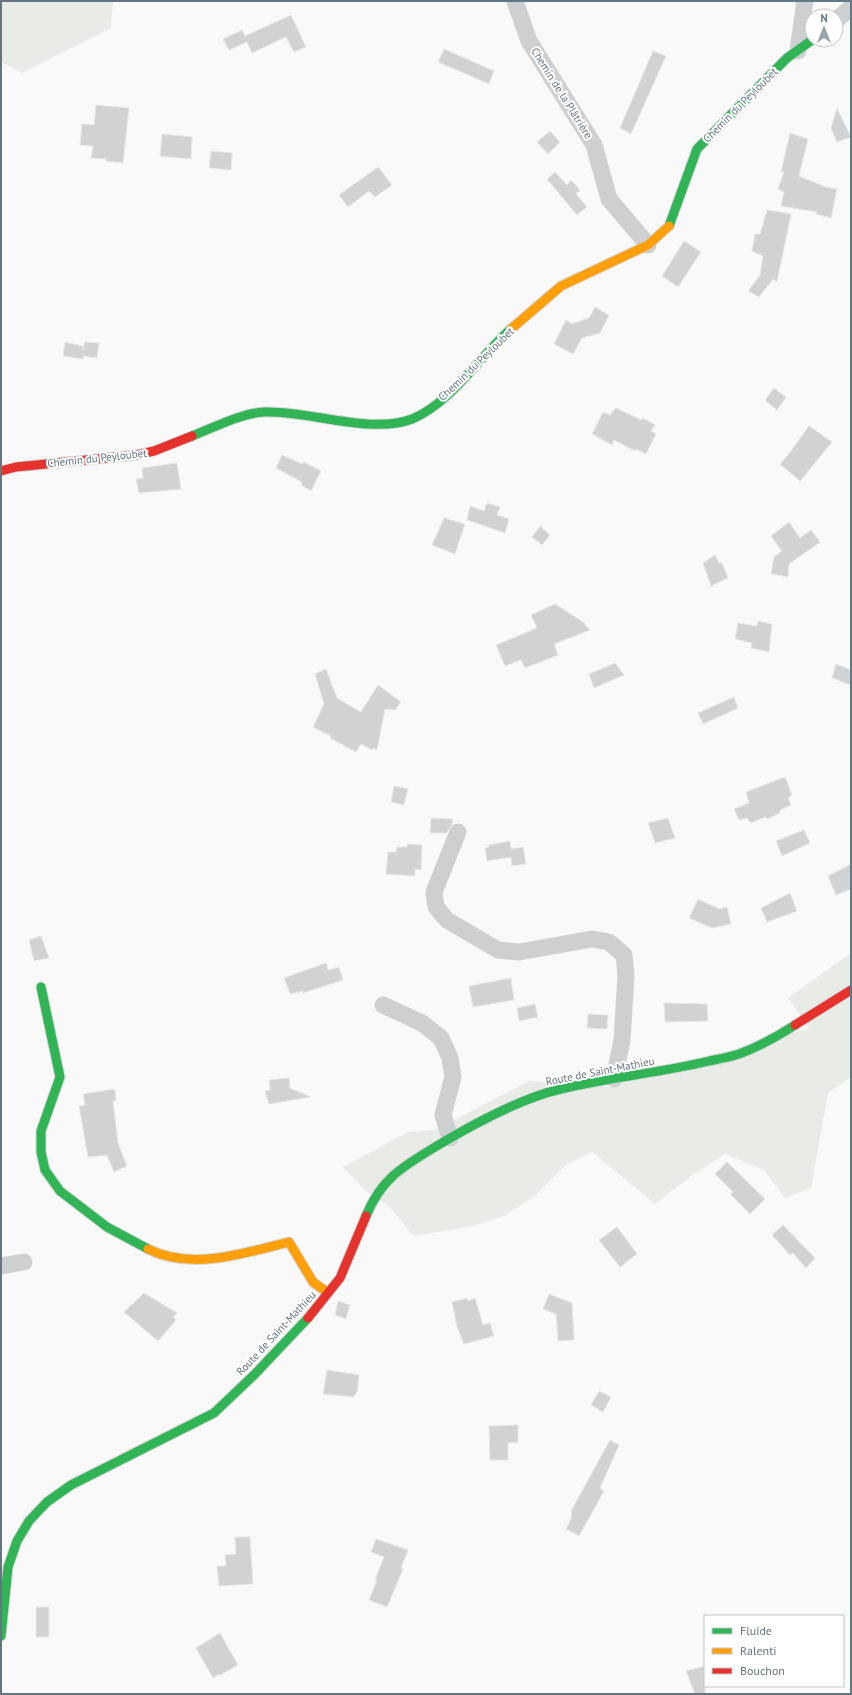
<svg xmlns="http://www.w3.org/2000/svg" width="852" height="1695" viewBox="0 0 852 1695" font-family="'PT Sans',sans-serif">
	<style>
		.green { fill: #e8ebe6 }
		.building { fill: #d0d2d3; stroke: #e8e8e8 }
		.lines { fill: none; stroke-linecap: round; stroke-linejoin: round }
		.fast-casing { stroke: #d5d6d7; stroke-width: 11 }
		.slow-casing { stroke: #d5d6d7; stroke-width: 11 }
		.jam-casing { stroke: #d5d6d7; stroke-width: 11 }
		.street { stroke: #cecfd0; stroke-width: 17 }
		.fast { stroke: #30b455; stroke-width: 9 }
		.slow { stroke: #ff9f0a; stroke-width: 9 }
		.jam { stroke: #e5322d; stroke-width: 9 }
		.labels { text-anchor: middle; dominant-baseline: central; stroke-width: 4; stroke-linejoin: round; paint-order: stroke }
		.street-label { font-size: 11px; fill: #657683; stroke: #fff }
	</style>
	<rect width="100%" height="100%" fill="#f9f9f9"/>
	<!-- green -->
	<g class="green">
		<polygon points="1,1 113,1 111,28 22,73 1,62"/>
		<polygon points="851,953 851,1077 828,1093 811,1188 785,1198 764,1170 725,1154 691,1176 655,1204 592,1152 566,1165 535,1196 504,1216 469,1227 413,1236 391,1208 365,1190 343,1167 408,1132 435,1130 529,1081 610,1087 809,1028 788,998"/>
	</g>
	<!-- building -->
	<g class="building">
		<polygon points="291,15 306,47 294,52 286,37 252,53 247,42 229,50 223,39 242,30 245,36"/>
		<polygon points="444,49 494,71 489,84 438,62"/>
		<polygon points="653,51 666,56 631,134 620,128"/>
		<polygon points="96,105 129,108 123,163 106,161 106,159 91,158 93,146 80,145 82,124 94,125"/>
		<polygon points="837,108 851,137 837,142 831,128"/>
		<polygon points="550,131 560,142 548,154 537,142"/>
		<polygon points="790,133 808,139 799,176 826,187 837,189 831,218 816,214 817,212 781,206 784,192 778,189 784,172 781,172"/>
		<polygon points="162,134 192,137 191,159 160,156"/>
		<polygon points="211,151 232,153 231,170 209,168"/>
		<polygon points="378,167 392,185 375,197 369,191 348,207 339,195"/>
		<polygon points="555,172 567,185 571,180 580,190 576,194 587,207 577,215 547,179"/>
		<polygon points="767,210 791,214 777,282 773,279 759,297 748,291 760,275 763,256 752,251 755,234 760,234"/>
		<polygon points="684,241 701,252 678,287 662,276"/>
		<polygon points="595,307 609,315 600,333 582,338 573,354 554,344 566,320 572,324 589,318"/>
		<polygon points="65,342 83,346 83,350 85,342 99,343 97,358 83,356 83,359 63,356"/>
		<polygon points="774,388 786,397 777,410 765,400"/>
		<polygon points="616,408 641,420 643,418 655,425 651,431 656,434 646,454 636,449 635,451 614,440 612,445 592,434 603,412 610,415"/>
		<polygon points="809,426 832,442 800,481 780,464 788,455"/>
		<polygon points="282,455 302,464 304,462 321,471 311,491 301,485 302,482 276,468"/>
		<polygon points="177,463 181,489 139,493 136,479 143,478 142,468"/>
		<polygon points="487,503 500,507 497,515 509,519 505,533 467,520 470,506 484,511"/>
		<polygon points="444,518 465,524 455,554 432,545"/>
		<polygon points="789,522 800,538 811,530 820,542 789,564 788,577 771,574 774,557 782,551 771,536"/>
		<polygon points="540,526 550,535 542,545 532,537"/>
		<polygon points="715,555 719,563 722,563 728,578 711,586 703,563"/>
		<polygon points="555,604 583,622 590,630 554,644 558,655 525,668 521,660 505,666 496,645 537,628 531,615"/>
		<polygon points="758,621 772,624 769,652 751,648 752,643 735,639 738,623 757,626"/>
		<polygon points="615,663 624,675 594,688 589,674"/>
		<polygon points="836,664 851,670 851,685 832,678"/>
		<polygon points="326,669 337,698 361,712 378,685 401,702 395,710 385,709 377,750 373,748 372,750 361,744 356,752 330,738 331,736 313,727 324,704 315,674"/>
		<polygon points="734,697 738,708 703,724 698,713"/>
		<polygon points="785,777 792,795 788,798 791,805 780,810 780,813 767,819 765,817 751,823 747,818 739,820 734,809 749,803 746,792"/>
		<polygon points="394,786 408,789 404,805 391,802"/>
		<polygon points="431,818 453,819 452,824 447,833 430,833"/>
		<polygon points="668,818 675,838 655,843 648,823"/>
		<polygon points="804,830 810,843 782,856 776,841"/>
		<polygon points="510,841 511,849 523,847 526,864 512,866 511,857 487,861 485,848 489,847 489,845"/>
		<polygon points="407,844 422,845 421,870 415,869 415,876 386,874 388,852 396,852 397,847 407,847"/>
		<polygon points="851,864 851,889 836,895 828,876"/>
		<polygon points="790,893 797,911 767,922 761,908"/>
		<polygon points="698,899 719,909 727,907 731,924 712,928 689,918"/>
		<polygon points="41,936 49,958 34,961 29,940"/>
		<polygon points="326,963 328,970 339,967 343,980 303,993 303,991 290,994 284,978"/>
		<polygon points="511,978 514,1000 473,1007 469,986"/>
		<polygon points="664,1003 707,1004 708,1021 665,1022"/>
		<polygon points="535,1004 538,1017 519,1021 517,1008"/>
		<polygon points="588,1014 608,1015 607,1029 587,1028"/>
		<polygon points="289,1078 290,1088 311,1097 269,1104 265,1091 270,1090 269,1080"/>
		<polygon points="115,1089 116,1100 113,1101 118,1143 127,1166 114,1172 107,1155 88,1157 79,1106 85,1105 83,1094"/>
		<polygon points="727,1162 765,1199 750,1214 730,1194 733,1192 715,1174"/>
		<polygon points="783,1225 815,1258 806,1268 793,1253 790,1255 772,1235"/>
		<polygon points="617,1227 637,1254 620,1267 599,1240"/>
		<polygon points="144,1293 177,1313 173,1317 176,1320 158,1341 124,1312"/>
		<polygon points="549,1294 572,1303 574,1340 558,1341 556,1314 543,1309"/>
		<polygon points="467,1298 468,1301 475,1298 483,1325 490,1323 494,1336 464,1344 457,1327 452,1302"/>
		<polygon points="338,1301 350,1305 346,1319 335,1315"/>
		<polygon points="327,1370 359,1375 357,1392 353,1397 323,1394"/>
		<polygon points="599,1391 611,1397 603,1412 591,1405"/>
		<polygon points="518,1425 518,1442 508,1443 508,1460 490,1460 489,1426"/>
		<polygon points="610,1440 619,1445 600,1488 604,1491 579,1536 566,1529 572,1517 571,1511"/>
		<polygon points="235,1537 250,1537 253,1584 219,1586 217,1566 226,1566 225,1555 236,1554"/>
		<polygon points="376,1539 408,1550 401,1568 403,1569 387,1607 369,1600 377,1580 375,1580 384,1557 371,1552"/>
		<rect x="36" y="1607" width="13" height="30"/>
		<polygon points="220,1633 238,1665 220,1675 219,1674 213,1678 196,1648"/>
		<polygon points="705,1666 705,1694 695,1694 686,1671"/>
	</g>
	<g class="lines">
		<!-- fast casing -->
		<g class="fast-casing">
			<g id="fast">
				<polyline points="669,226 697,149 787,58 812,40"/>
				<path d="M192 436C213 428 241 413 264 412 308 410 371 435 412 419 452 402 479 357 511 329"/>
				<polyline points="41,987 60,1077 41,1131 41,1152 45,1170 60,1191 107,1227 148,1249"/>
				<path d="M366 1216C381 1179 402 1167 435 1147 470 1126 521 1098 561 1089 610 1077 660 1073 709 1061 719 1059 730 1057 739 1054 758 1047 778 1036 795 1025"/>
				<polyline points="1,1636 8,1567 17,1541 29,1521 47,1502 71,1485 214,1413 255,1374 308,1318"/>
			</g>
		</g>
		<!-- slow casing -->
		<g class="slow-casing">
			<g id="slow">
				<polyline points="511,329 561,286 648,245 669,226"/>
				<path d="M148 1249C191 1271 245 1253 289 1242L313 1282 328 1293"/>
			</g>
		</g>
		<!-- jam casing -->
		<g class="jam-casing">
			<g id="jam">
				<polyline points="1,471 16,467 136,455 154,451 192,436"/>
				<polyline points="795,1025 851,990"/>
				<polyline points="308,1318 340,1278 366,1216"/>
			</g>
		</g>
		<!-- street -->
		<g class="street">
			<polyline points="515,1 529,41 594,145 609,199 648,245"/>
			<polyline points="836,20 851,8"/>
			<polyline points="798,51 805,1"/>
			<polyline points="458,832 434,892 436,907 447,920 498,950 519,952 592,939 609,942 624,955 626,976 622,1040 614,1079"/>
			<polyline points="383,1005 422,1023 441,1038 450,1058 453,1077 443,1115 450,1138"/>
			<polyline points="1,1266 24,1262"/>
		</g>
		<!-- fast -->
		<use href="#fast" class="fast"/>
		<!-- slow -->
		<use href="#slow" class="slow"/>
		<!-- jam -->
		<use href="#jam" class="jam"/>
	</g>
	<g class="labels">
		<!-- street labels -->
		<g class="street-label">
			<text transform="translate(562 93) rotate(58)">Chemin de la Plâtrière</text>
			<text transform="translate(740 105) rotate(-45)">Chemin du Peyloubet</text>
			<text transform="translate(476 364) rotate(-44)">Chemin du Peyloubet</text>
			<text transform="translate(97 458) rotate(-6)">Chemin du Peyloubet</text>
			<text transform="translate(600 1071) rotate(-11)">Route de Saint-Mathieu</text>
			<text transform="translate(276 1333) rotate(-47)">Route de Saint-Mathieu</text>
		</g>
	</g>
	<!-- border -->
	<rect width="852" height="1695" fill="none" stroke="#657683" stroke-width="4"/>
	<!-- legend -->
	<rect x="704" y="1615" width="140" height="72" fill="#ffffff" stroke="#c1c8cd"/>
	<rect x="712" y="1628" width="20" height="6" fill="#30b455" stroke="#c1c8cd"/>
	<text x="740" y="1635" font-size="12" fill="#657683">Fluide</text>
	<rect x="712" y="1648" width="20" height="6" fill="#ff9f0a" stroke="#c1c8cd"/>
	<text x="740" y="1655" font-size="12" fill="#657683">Ralenti</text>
	<rect x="712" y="1668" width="20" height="6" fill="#e5322d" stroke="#c1c8cd"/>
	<text x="740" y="1675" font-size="12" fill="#657683">Bouchon</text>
	<!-- north arrow -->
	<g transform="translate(824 28)"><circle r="19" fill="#ffffff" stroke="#c1c8cd"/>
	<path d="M0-3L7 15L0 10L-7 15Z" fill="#99a4ac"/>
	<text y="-6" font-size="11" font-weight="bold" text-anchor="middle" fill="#657683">N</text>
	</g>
</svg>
